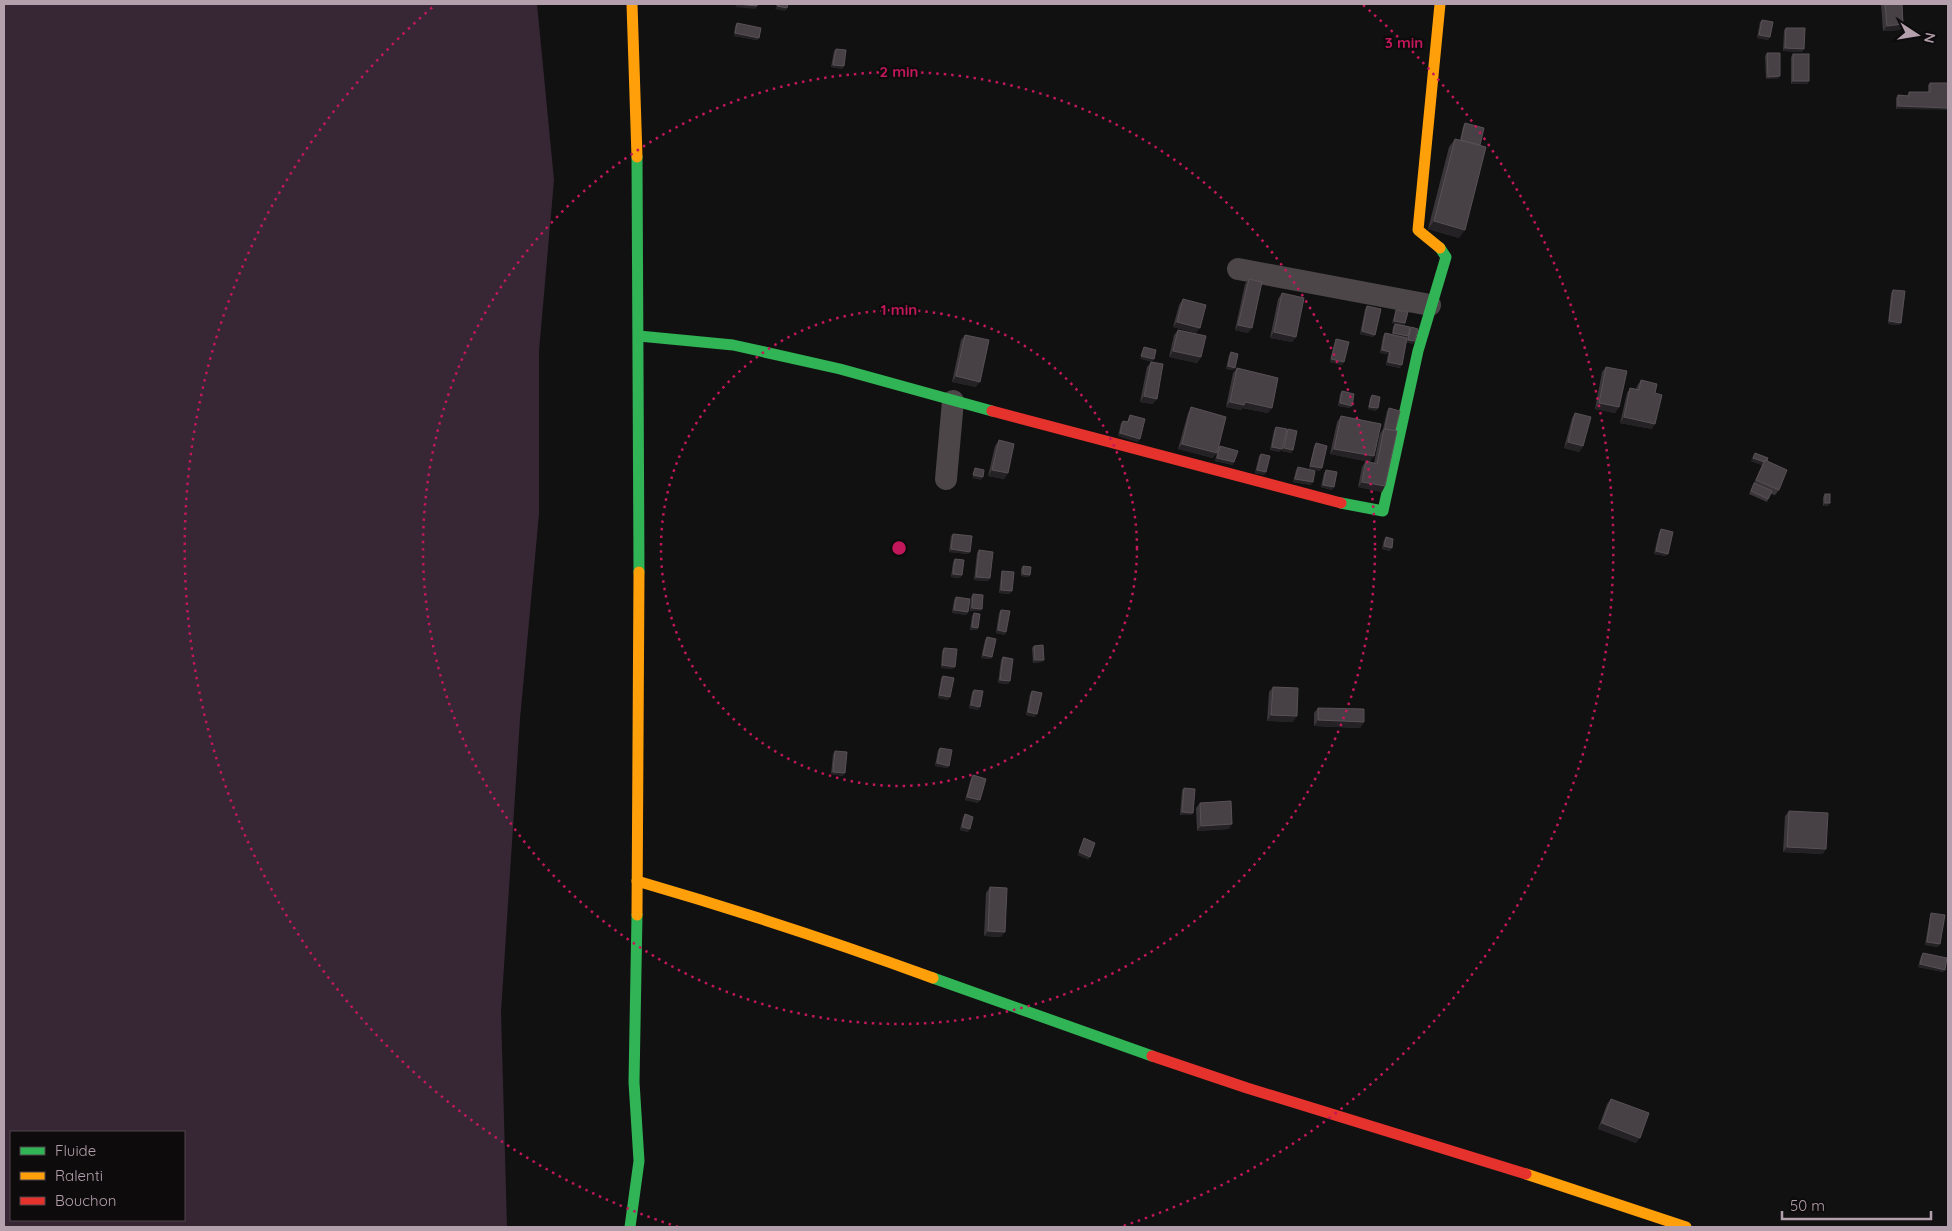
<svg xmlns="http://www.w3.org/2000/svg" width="1952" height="1231" viewBox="0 0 1952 1231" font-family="Quicksand,sans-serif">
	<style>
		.water { fill: #372735; fill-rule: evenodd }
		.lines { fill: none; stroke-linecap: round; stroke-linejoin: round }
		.street { stroke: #4c4649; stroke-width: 22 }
		.fast { stroke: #30b455; stroke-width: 11 }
		.slow { stroke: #ff9f0a; stroke-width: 11 }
		.jam { stroke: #e5322d; stroke-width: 11 }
		.wall { fill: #3a3639 }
		.shaded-wall { fill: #242224 }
		.building { fill: #474145; stroke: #585055 }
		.ring { fill: none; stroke: #c2185b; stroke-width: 2.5; stroke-dasharray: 2.5 5 }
		.centre { fill: #c2185b; stroke: #0d0b0c; stroke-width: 2.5 }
		.ring-label { font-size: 15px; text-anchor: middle; font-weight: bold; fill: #c2185b; stroke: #0d0b0c; stroke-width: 4.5; stroke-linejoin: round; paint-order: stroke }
	</style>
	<rect width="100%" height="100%" fill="#111"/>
	<!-- water -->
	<path class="water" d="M4 4H537L554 180 539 351V514L520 719 501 1012 507 1227H4ZM11 1132H184V1220H11Z"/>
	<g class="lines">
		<!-- street -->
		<g class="street">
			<polyline points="1238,269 1430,305"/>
			<polyline points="946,479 953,401"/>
		</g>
		<!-- fast -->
		<g class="fast">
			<polyline points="637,157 639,572"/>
			<polyline points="639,336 733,345 840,369 992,411"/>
			<polyline points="1341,503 1383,511 1418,351 1446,257 1440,248"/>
			<polyline points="933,978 1152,1056"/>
			<polyline points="630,1227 639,1161 634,1082 637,915"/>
		</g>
		<!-- slow -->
		<g class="slow">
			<polyline points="632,4 637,157"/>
			<polyline points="1440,4 1418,230 1440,248"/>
			<path d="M637 881C737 910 835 942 933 978"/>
			<polyline points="637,915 639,572"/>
			<polyline points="1526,1174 1686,1227"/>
		</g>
		<!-- jam -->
		<g class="jam">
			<polyline points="992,411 1341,503"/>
			<polyline points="1152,1056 1247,1088 1526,1174"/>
		</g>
	</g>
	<!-- wall -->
	<g class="wall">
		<polygon points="1881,4 1902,4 1903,24 1900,30 1883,31"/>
		<polygon points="1762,20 1770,37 1768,40 1757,38 1760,22"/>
		<polygon points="737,23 759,38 757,40 734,36 735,26"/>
		<polygon points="1786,28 1802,52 1783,51 1784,30"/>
		<polygon points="836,49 844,66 842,69 831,67 834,51"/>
		<polygon points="1767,53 1778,79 1766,79 1765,56"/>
		<polygon points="1793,54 1809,81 1807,84 1791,84 1791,57"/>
		<polygon points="1930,83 1948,83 1896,109 1896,98 1898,95 1907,96 1909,92 1928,92 1928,85"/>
		<polygon points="1465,123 1459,238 1428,229 1449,147 1455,139 1460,140 1463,126"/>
		<polygon points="1249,279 1248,333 1235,330 1245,284"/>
		<polygon points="1893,290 1899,325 1888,324 1891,293"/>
		<polygon points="1282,293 1296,337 1292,342 1270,338 1278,299"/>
		<polygon points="1183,299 1196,333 1173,327 1179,305"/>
		<polygon points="1367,306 1373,337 1360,334 1365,309"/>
		<polygon points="1396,310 1405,323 1404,326 1392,323 1395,313"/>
		<polygon points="1395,324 1409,330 1411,327 1413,344 1406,342 1400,368 1386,365 1388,354 1380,353 1383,336 1385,333 1392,334 1393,327"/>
		<polygon points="1178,330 1201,357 1197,363 1169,357 1174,335"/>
		<polygon points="965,335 976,387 952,382 961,340"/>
		<polygon points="1336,339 1342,365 1330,362 1335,342"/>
		<polygon points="1231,352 1233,370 1226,369 1229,355"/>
		<polygon points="1151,362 1153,404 1140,402 1147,367"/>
		<polygon points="1606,367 1619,407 1615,413 1595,409 1602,372"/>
		<polygon points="1237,368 1268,413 1242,408 1241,410 1226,407 1233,373"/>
		<polygon points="1641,380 1655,393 1652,429 1620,423 1627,393 1630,388 1636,389 1637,386"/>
		<polygon points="1342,391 1350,408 1338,406 1340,394"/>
		<polygon points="1372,395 1376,411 1368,409 1370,398"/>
		<polygon points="1191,407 1213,458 1178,449 1188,413"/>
		<polygon points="1389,408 1382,492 1358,487 1362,467 1366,461 1374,463 1380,434 1383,429 1387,411"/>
		<polygon points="1575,413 1583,446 1579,452 1564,448 1572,418"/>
		<polygon points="1130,415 1138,442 1118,436 1121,423 1123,421 1127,422"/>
		<polygon points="1341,416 1370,462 1330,454 1337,422"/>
		<polygon points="1276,427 1280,452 1270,450 1274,430"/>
		<polygon points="1288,429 1293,450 1291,453 1282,451 1286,432"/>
		<polygon points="999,440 1008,473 1004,479 988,476 995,446"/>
		<polygon points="1316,443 1320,471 1309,469 1314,446"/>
		<polygon points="1220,446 1233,465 1215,461 1218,449"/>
		<polygon points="1755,453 1767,461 1779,490 1775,495 1771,494 1767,502 1749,494 1762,465 1751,461"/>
		<polygon points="1261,454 1266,472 1264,475 1255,473 1259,456"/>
		<polygon points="1298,467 1311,485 1293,482 1296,470"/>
		<polygon points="1326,470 1332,490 1321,487 1324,473"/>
		<polygon points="1825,494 1828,506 1823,506 1823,497"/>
		<polygon points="1661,529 1666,556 1654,554 1659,532"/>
		<polygon points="953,534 968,554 949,552 951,536"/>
		<polygon points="1386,537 1390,551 1382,549 1384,540"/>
		<polygon points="979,550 990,578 988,581 974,580 977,553"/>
		<polygon points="955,559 962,575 960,578 951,577 953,562"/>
		<polygon points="1023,566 1030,575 1028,577 1021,576 1021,569"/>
		<polygon points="1002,571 1010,594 999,593 1001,574"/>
		<polygon points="973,594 981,611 970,611 971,597"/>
		<polygon points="956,597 968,612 966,615 952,613 954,600"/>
		<polygon points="1001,610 1005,635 996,633 999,613"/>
		<polygon points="974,613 977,630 970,630 972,616"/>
		<polygon points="987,637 992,657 990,659 981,658 985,640"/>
		<polygon points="1034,646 1042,662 1033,663 1032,648"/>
		<polygon points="944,648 953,669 941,668 942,651"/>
		<polygon points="1003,657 1010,681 1008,684 998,683 1001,660"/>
		<polygon points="943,676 948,700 938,698 941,678"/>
		<polygon points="1273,687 1293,722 1267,721 1269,692"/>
		<polygon points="974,690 978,710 969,708 972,692"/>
		<polygon points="1032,691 1035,717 1026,715 1030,694"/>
		<polygon points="1318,708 1364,722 1360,728 1314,726 1314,713"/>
		<polygon points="940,748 949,766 947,768 935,766 938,750"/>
		<polygon points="835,751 843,776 831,774 833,754"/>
		<polygon points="973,775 978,803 965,800 971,778"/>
		<polygon points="1184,788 1193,813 1191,815 1180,815 1182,790"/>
		<polygon points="1200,803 1229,829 1197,831 1196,808"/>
		<polygon points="1789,811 1823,854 1783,852 1785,816"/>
		<polygon points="965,814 968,832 960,830 963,817"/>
		<polygon points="990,887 1001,937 984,936 986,893"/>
		<polygon points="1931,913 1938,947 1925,945 1930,916"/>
		<polygon points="1923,953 1945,970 1943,972 1918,967 1921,956"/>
		<polygon points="1611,1099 1636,1143 1598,1129 1607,1104"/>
	</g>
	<!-- shaded-wall -->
	<g class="shaded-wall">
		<polygon points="737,4 757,6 755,9 735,7"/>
		<polygon points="888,4 897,4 896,5 887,5"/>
		<polygon points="777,6 787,8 785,11 775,9"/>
		<polygon points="1903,24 1900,30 1883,31 1887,26"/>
		<polygon points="735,33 759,38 757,40 734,36"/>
		<polygon points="1759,35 1770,37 1768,40 1757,38"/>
		<polygon points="1785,48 1804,49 1802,52 1783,51"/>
		<polygon points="833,65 844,66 842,69 831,67"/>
		<polygon points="1780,76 1778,79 1766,79 1768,77"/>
		<polygon points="1793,81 1809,81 1807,84 1791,84"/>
		<polygon points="1898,106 1948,108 1948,110 1896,109"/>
		<polygon points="1434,221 1465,230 1459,238 1428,229"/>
		<polygon points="1394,321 1405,323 1404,326 1392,323"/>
		<polygon points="1889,321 1901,323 1899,325 1888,324"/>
		<polygon points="1177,322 1200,328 1196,333 1173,327"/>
		<polygon points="1238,325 1252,328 1248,333 1235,330"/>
		<polygon points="1362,331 1375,335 1373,337 1360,334"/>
		<polygon points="1274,332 1296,337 1292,342 1270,338"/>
		<polygon points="1393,333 1408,336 1406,339 1392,336"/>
		<polygon points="1408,340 1415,341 1413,344 1406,342"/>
		<polygon points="1382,350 1390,352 1388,354 1380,353"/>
		<polygon points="1173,351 1201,357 1197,363 1169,357"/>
		<polygon points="1141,356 1154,359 1152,362 1140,359"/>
		<polygon points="1331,359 1344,362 1342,365 1330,362"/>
		<polygon points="1388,362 1402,365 1400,368 1386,365"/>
		<polygon points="1228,366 1235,368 1233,370 1226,369"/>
		<polygon points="956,376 980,382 976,387 952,382"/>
		<polygon points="1144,396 1157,399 1153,404 1140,402"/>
		<polygon points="1230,402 1245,402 1272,408 1268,413 1242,408 1241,410 1226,407"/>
		<polygon points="1340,403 1352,406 1350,408 1338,406"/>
		<polygon points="1599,403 1619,407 1615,413 1595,409"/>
		<polygon points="1369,407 1378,408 1376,411 1368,409"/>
		<polygon points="1624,417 1655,424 1652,429 1620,423"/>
		<polygon points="1120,433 1140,439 1138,442 1118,436"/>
		<polygon points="1568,442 1583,446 1579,452 1564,448"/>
		<polygon points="1182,444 1217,453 1213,458 1178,449"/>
		<polygon points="1272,447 1282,449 1280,452 1270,450"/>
		<polygon points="1284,448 1293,450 1291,453 1282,451"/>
		<polygon points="1334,449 1374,456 1370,462 1330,454"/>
		<polygon points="1217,458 1234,462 1233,465 1215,461"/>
		<polygon points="1753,458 1764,462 1762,465 1751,461"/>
		<polygon points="1310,466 1322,468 1320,471 1309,469"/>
		<polygon points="992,470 1008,473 1004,479 988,476"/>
		<polygon points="1257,470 1266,472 1264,475 1255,473"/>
		<polygon points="973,475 983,477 981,480 972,478"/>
		<polygon points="1295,479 1313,482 1311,485 1293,482"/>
		<polygon points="1362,482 1385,486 1382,492 1358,487"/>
		<polygon points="1323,485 1334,487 1332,490 1321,487"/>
		<polygon points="1825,503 1830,503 1828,506 1823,506"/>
		<polygon points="1384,546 1392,548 1390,551 1382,549"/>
		<polygon points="951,549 970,552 968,554 949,552"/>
		<polygon points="1656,551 1668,554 1666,556 1654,554"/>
		<polygon points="953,574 962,575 960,578 951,577"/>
		<polygon points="1023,574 1030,575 1028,577 1021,576"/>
		<polygon points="976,577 990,578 988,581 974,580"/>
		<polygon points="1001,590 1012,591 1010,594 999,593"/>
		<polygon points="972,608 982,609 981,611 970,611"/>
		<polygon points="954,610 968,612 966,615 952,613"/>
		<polygon points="972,627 978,628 977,630 970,630"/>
		<polygon points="998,630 1006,632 1005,635 996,633"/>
		<polygon points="983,655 992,657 990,659 981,658"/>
		<polygon points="1035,660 1044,660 1042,662 1033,663"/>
		<polygon points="942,665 955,667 953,669 941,668"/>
		<polygon points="1000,680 1010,681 1008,684 998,683"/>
		<polygon points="939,695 950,697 948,700 938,698"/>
		<polygon points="971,705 980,707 978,710 969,708"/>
		<polygon points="1028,712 1037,714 1035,717 1026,715"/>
		<polygon points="1271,715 1297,716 1293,722 1267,721"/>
		<polygon points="1318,720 1364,722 1360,728 1314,726"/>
		<polygon points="937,763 949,766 947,768 935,766"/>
		<polygon points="833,772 845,773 843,776 831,774"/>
		<polygon points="967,797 980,800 978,803 965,800"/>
		<polygon points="1182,812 1193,813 1191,815 1180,815"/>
		<polygon points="1232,824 1229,829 1197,831 1201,826"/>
		<polygon points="962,827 970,829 968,832 960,830"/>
		<polygon points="1787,847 1826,849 1823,854 1783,852"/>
		<polygon points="1079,852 1090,857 1088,860 1077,855"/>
		<polygon points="988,931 1005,932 1001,937 984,936"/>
		<polygon points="1927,942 1940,944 1938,947 1925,945"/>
		<polygon points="1920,964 1945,970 1943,972 1918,967"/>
		<polygon points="1602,1123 1640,1138 1636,1143 1598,1129"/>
	</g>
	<!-- building -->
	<g class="building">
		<polygon points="737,4 757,4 757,6"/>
		<polygon points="777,4 788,4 787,8 777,6"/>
		<polygon points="1885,4 1902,4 1903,24 1887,26"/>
		<polygon points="1762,20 1773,22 1770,37 1759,35"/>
		<polygon points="737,23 761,28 759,38 735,33"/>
		<polygon points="1786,28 1805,28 1804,49 1785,48"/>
		<polygon points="836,49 846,50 844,66 833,65"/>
		<polygon points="1767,53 1780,53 1780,76 1768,77"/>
		<rect x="1793" y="54" width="16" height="27"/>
		<polygon points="1930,83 1948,83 1948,108 1898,106 1898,95 1909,96 1909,92 1930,92"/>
		<polygon points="1465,123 1484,128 1480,145 1461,140"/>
		<polygon points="1455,139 1486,147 1465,230 1434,221"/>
		<polygon points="1249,279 1262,282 1252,328 1238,325"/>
		<polygon points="1893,290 1905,291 1901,323 1889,321"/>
		<polygon points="1282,293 1304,298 1296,337 1274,332"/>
		<polygon points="1183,299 1206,305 1200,328 1177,322"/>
		<polygon points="1367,306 1381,309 1375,335 1362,331"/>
		<polygon points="1396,310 1408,312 1405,323 1394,321"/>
		<polygon points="1395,324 1410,327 1408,336 1393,333"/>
		<polygon points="1411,327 1418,329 1415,341 1408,340"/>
		<polygon points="1178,330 1206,336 1201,357 1173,351"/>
		<polygon points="1385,333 1407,338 1402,365 1388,362 1390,352 1382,350"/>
		<polygon points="965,335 989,340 980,382 956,376"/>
		<polygon points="1336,339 1349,342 1344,362 1331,359"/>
		<polygon points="1144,347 1156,350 1154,359 1141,356"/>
		<polygon points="1231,352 1238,354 1235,368 1228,366"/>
		<polygon points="1151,362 1163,364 1157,399 1144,396"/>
		<polygon points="1606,367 1627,371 1619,407 1599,403"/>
		<polygon points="1237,368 1278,378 1272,408 1245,402 1244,405 1230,402"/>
		<polygon points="1641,380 1657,384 1655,393 1662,395 1655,424 1624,417 1630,388 1639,390"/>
		<polygon points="1342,391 1354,394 1352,406 1340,403"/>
		<polygon points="1372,395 1380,397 1378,408 1369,407"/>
		<polygon points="1191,407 1226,417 1217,453 1182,444"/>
		<polygon points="1389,408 1400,411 1395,431 1385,429"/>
		<polygon points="1575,413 1591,417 1583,446 1568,442"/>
		<polygon points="1130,415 1145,419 1140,439 1120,433 1123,421 1128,422"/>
		<polygon points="1341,416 1381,424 1374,456 1334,449"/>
		<polygon points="1276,427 1287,429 1282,449 1272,447"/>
		<polygon points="1288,429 1297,431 1293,450 1284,448"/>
		<polygon points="1384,429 1397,431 1385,486 1362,482 1366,461 1377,464"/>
		<polygon points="999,440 1014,444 1008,473 992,470"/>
		<polygon points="1316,443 1327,446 1322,468 1310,466"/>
		<polygon points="1220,446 1238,451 1234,462 1217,458"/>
		<polygon points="1755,453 1768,458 1767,461 1765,460 1764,462 1753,458"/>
		<polygon points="1261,454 1270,456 1266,472 1257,470"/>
		<polygon points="1765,460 1787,470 1779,490 1756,480"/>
		<polygon points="1298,467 1315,471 1313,482 1295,479"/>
		<polygon points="975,468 984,470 983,477 973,475"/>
		<polygon points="1326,470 1337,472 1334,487 1323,485"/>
		<polygon points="1754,483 1772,491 1768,499 1751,491"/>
		<rect x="1825" y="494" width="5" height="9"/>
		<polygon points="1661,529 1673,532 1668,554 1656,551"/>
		<polygon points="953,534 972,536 970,552 951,549"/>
		<polygon points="1386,537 1393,539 1392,548 1384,546"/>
		<polygon points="979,550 993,552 990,578 976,577"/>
		<polygon points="955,559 964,560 962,575 953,574"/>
		<polygon points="1023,566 1031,567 1030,575 1023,574"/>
		<polygon points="1002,571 1014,572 1012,591 1001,590"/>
		<polygon points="973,594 983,595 982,609 972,608"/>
		<polygon points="956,597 970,599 968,612 954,610"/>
		<polygon points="1001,610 1010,611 1006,632 998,630"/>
		<polygon points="974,613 980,614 978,628 972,627"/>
		<polygon points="987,637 996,639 992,657 983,655"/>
		<polygon points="1043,645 1044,660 1035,660 1034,646"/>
		<polygon points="944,648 957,649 955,667 942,665"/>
		<polygon points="1003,657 1013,659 1010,681 1000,680"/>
		<polygon points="943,676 954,678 950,697 939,695"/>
		<polygon points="1273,687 1298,688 1297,716 1271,715"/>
		<polygon points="974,690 983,691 980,707 971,705"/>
		<polygon points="1032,691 1042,693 1037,714 1028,712"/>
		<polygon points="1318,708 1364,709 1364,722 1318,720"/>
		<polygon points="940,748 952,750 949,766 937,763"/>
		<polygon points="835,751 847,752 845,773 833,772"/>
		<polygon points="973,775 986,779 980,800 967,797"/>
		<polygon points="1184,788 1195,789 1193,813 1182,812"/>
		<polygon points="1231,801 1232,824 1201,826 1200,803"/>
		<polygon points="1789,811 1828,813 1826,849 1787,847"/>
		<polygon points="965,814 973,817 970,829 962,827"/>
		<polygon points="1084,838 1095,843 1090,857 1079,852"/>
		<polygon points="990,887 1007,888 1005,932 988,931"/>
		<polygon points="1931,913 1945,915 1940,944 1927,942"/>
		<polygon points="1923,953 1947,958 1945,970 1920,964"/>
		<polygon points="1611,1099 1649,1113 1640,1138 1602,1123"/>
	</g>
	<!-- distance rings -->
	<g class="ring">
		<circle cx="899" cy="548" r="238"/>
		<circle cx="899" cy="548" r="476"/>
		<path d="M678 1227A714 714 0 0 1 435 5M1363 5A714 714 0 0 1 1120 1227"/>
	</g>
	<circle cx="899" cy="548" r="8" class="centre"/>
	<g class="ring-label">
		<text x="1404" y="48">3 min</text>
		<text x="899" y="77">2 min</text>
		<text x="899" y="315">1 min</text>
	</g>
	<!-- border -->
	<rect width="1952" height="1231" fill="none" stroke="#b4a0ac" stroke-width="10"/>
	<!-- legend -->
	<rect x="10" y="1131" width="175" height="90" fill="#0d0b0c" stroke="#50474c"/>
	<rect x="20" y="1147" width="25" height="8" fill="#30b455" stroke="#50474c"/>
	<text x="55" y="1156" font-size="15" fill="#b4a0ac">Fluide</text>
	<rect x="20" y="1172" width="25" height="8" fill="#ff9f0a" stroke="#50474c"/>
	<text x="55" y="1181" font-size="15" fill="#b4a0ac">Ralenti</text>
	<rect x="20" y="1197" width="25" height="8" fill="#e5322d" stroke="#50474c"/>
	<text x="55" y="1206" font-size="15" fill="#b4a0ac">Bouchon</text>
	<!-- north arrow -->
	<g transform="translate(1917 35) rotate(102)" stroke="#0d0b0c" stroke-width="4" paint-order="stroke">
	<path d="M0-4L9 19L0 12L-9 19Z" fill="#b4a0ac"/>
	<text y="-8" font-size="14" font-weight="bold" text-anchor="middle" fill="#b4a0ac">N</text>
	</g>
	<!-- scale -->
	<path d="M1782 1211v8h149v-8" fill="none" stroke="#b4a0ac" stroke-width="2.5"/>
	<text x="1790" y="1211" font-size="15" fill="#b4a0ac" stroke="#0d0b0c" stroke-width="4" paint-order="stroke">50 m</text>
</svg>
